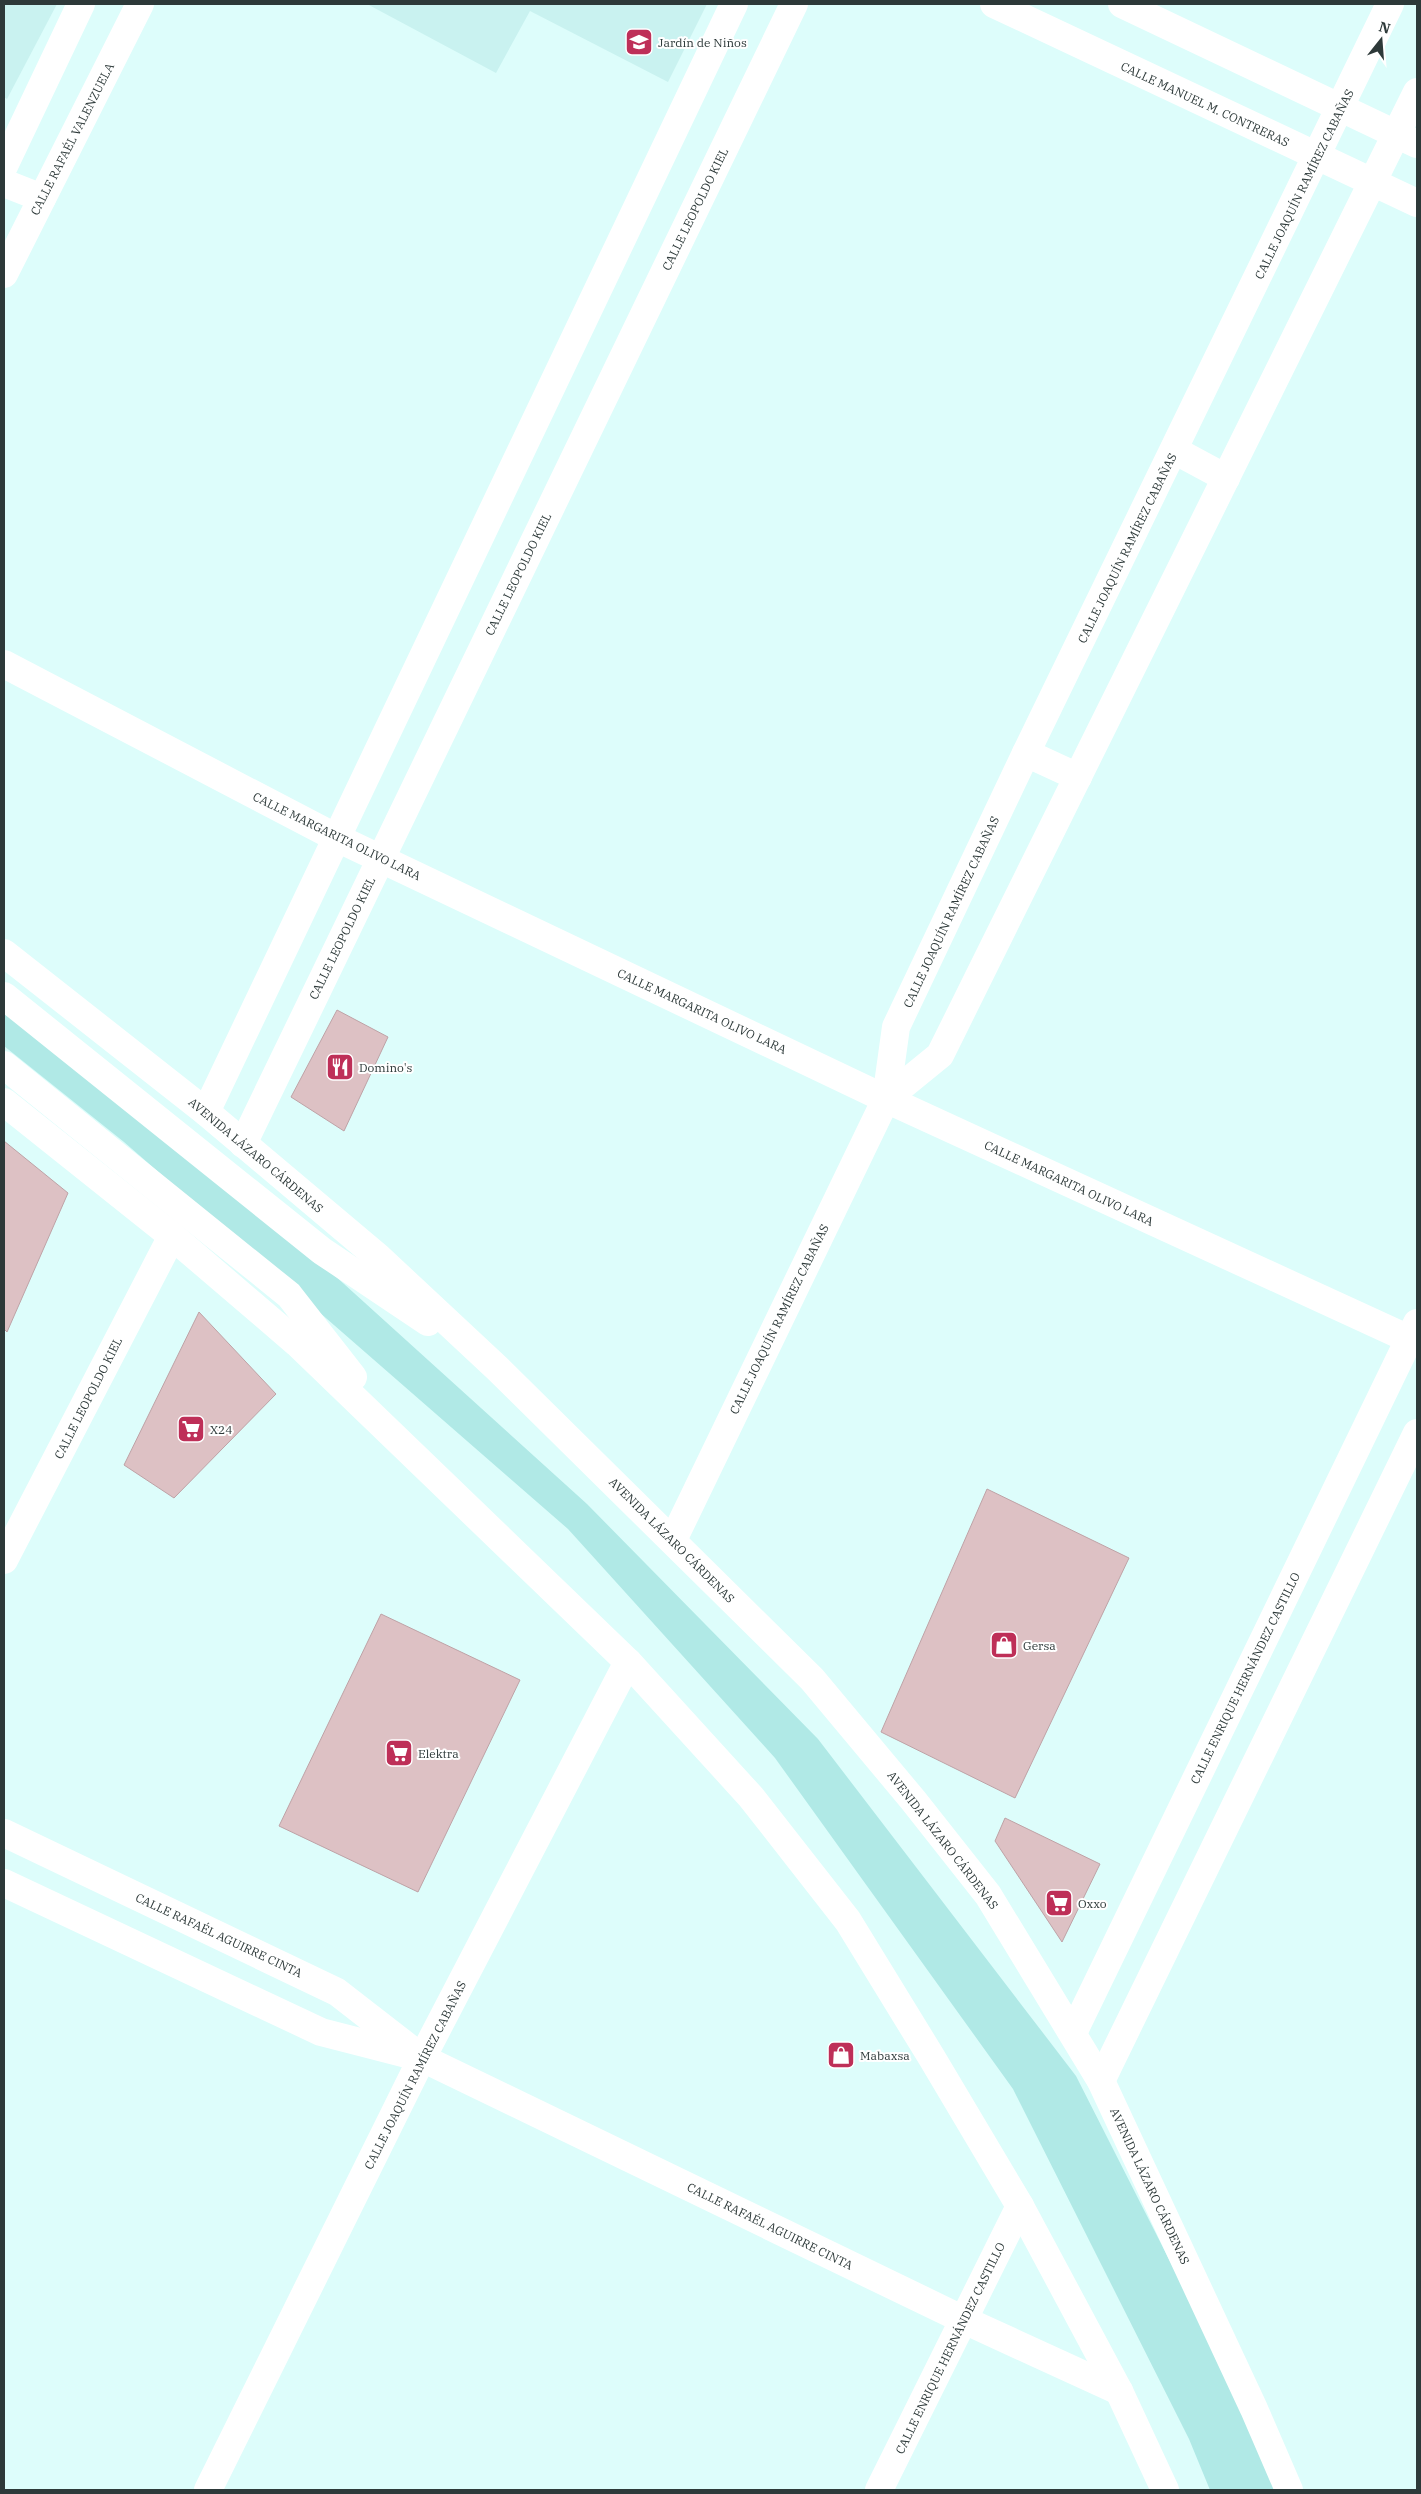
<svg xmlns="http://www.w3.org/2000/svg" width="1421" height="2494" viewBox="0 0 1421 2494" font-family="'IBM Plex Serif',serif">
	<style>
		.built { fill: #c9f2f0 }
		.green { fill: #b0e9e6 }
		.building { fill: #ddc1c4; stroke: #bea2a6 }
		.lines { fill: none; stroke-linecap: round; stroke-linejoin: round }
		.street { stroke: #fff; stroke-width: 28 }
		.secondary { stroke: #fff; stroke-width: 28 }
		.highway { stroke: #fff; stroke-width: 28 }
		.labels { text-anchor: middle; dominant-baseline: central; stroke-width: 4; stroke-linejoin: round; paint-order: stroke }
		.poi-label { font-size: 12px; fill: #2d3939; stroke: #fff; text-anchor: start }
		.street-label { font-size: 12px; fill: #2d3939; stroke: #fff }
	</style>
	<rect width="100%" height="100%" fill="#ddfdfb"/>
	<!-- built -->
	<g class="built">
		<polygon points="4,4 57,4 7,99 4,97"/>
		<polygon points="367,4 707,4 668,82 530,11 496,73"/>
	</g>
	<!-- green -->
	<polygon class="green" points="4,997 153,1111 587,1504 818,1739 1076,2076 1247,2413 1279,2490 1210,2490 1189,2439 1013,2089 775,1758 568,1529 124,1142 4,1046"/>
	<!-- building -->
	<g class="building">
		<polygon points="337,1010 388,1037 344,1131 291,1097"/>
		<polygon points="4,1141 68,1193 7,1332 4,1329"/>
		<polygon points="199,1312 276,1394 174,1498 124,1465"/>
		<polygon points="987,1489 1129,1558 1015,1798 881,1732"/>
		<polygon points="381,1614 520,1680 418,1892 279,1826"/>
		<polygon points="1005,1818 1100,1864 1062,1942 995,1841"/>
	</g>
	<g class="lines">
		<!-- street -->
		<g class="street">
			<polyline points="994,4 1417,203"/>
			<polyline points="1122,4 1417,144"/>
			<polyline points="4,166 81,4"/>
			<polyline points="4,183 42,198"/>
			<polyline points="4,274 140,4"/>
			<polyline points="1174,450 1226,478"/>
			<polyline points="4,664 337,838 886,1099 1409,1339 1417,1340"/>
			<polyline points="1026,753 1078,777"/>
			<polyline points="886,1099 940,1055 1417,92"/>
			<polyline points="206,1112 734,4"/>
			<polyline points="243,1144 794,4"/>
			<polyline points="673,1540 886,1099 896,1027 1026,753 1390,4"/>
			<polyline points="4,1560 172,1236"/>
			<polyline points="4,1833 337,1992 413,2051"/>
			<polyline points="4,1883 321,2032 422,2058 964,2320 1119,2391"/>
			<polyline points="208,2490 422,2058 628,1662"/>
			<polyline points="879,2490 1020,2206"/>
		</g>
		<!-- secondary -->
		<g class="secondary">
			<polyline points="1073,2033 1417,1323"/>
			<polyline points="1101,2081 1417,1433"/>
		</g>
		<!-- highway -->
		<g class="highway">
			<polyline points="4,953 206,1112 378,1257 498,1369 812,1679 913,1800 988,1895 1101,2081 1254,2409 1289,2490"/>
			<polyline points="4,996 322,1251 428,1322"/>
			<polyline points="4,1065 289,1295 353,1377"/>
			<polyline points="4,1102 172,1236 297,1343 628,1662 751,1797 848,1921 932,2058 1020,2206 1119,2391 1165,2490"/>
		</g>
	</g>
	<!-- icons -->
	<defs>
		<g id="school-square" transform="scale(1.4375)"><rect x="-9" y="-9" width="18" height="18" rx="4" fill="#be2f58" stroke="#fff"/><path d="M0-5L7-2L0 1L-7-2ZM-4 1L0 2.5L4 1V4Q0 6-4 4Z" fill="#fff"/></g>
		<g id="restaurant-square" transform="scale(1.4375)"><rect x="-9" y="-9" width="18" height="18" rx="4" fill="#be2f58" stroke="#fff"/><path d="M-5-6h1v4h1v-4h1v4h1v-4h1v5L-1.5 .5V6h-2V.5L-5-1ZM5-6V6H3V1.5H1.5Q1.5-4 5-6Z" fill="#fff"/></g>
		<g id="supermarket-square" transform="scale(1.4375)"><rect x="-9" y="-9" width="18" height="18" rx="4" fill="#be2f58" stroke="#fff"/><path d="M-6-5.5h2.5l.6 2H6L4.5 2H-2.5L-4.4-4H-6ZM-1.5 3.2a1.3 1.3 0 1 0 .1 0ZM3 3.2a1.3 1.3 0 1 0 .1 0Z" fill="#fff"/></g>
		<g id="shop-square" transform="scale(1.4375)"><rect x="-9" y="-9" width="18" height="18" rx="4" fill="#be2f58" stroke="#fff"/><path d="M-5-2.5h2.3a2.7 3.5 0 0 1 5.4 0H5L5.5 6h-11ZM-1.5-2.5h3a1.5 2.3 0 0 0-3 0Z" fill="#fff"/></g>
	</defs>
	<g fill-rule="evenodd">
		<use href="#school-square" x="639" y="42"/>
		<use href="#restaurant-square" x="340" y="1067"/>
		<use href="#supermarket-square" x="191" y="1429"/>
		<use href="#shop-square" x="1004" y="1645"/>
		<use href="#supermarket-square" x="399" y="1753"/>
		<use href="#supermarket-square" x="1059" y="1903"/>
		<use href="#shop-square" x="841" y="2055"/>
	</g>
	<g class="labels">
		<!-- poi labels -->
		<g class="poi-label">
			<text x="658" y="42">Jardín de Niños</text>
			<text x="359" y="1067">Domino's</text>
			<text x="210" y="1429">X24</text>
			<text x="1023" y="1645">Gersa</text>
			<text x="418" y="1753">Elektra</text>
			<text x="1078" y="1903">Oxxo</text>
			<text x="860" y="2055">Mabaxsa</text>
		</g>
		<!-- street labels -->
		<g class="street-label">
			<text transform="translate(1205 104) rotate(25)">CALLE MANUEL M. CONTRERAS</text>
			<text transform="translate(72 139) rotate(-63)">CALLE RAFAÉL VALENZUELA</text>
			<text transform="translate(1304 184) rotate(-64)">CALLE JOAQUÍN RAMÍREZ CABAÑAS</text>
			<text transform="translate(695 209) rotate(-64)">CALLE LEOPOLDO KIEL</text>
			<text transform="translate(1127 548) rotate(-64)">CALLE JOAQUÍN RAMÍREZ CABAÑAS</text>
			<text transform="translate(518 574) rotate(-64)">CALLE LEOPOLDO KIEL</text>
			<text transform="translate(337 836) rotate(26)">CALLE MARGARITA OLIVO LARA</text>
			<text transform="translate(951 912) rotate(-65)">CALLE JOAQUÍN RAMÍREZ CABAÑAS</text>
			<text transform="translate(342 938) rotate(-64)">CALLE LEOPOLDO KIEL</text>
			<text transform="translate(702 1011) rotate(25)">CALLE MARGARITA OLIVO LARA</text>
			<text transform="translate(256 1155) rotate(40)">AVENIDA LÁZARO CÁRDENAS</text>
			<text transform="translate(1069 1183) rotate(25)">CALLE MARGARITA OLIVO LARA</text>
			<text transform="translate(779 1319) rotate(-64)">CALLE JOAQUÍN RAMÍREZ CABAÑAS</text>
			<text transform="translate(88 1398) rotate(-63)">CALLE LEOPOLDO KIEL</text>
			<text transform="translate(672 1540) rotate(45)">AVENIDA LÁZARO CÁRDENAS</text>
			<text transform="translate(1245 1678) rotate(-64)">CALLE ENRIQUE HERNÁNDEZ CASTILLO</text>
			<text transform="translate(943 1840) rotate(52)">AVENIDA LÁZARO CÁRDENAS</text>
			<text transform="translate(219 1935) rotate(25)">CALLE RAFAÉL AGUIRRE CINTA</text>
			<text transform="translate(415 2075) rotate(-63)">CALLE JOAQUÍN RAMÍREZ CABAÑAS</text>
			<text transform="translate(1150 2186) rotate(65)">AVENIDA LÁZARO CÁRDENAS</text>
			<text transform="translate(770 2226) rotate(26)">CALLE RAFAÉL AGUIRRE CINTA</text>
			<text transform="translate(950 2348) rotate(-64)">CALLE ENRIQUE HERNÁNDEZ CASTILLO</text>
		</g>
	</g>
	<!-- border -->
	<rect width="1421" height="2494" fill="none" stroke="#2d3939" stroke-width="10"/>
	<!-- north arrow -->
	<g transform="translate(1381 40) rotate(17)" stroke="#ffffff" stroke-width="4" paint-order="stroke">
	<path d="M0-4L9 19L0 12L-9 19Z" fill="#2d3939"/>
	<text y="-8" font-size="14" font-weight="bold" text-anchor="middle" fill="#2d3939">N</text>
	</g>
</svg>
